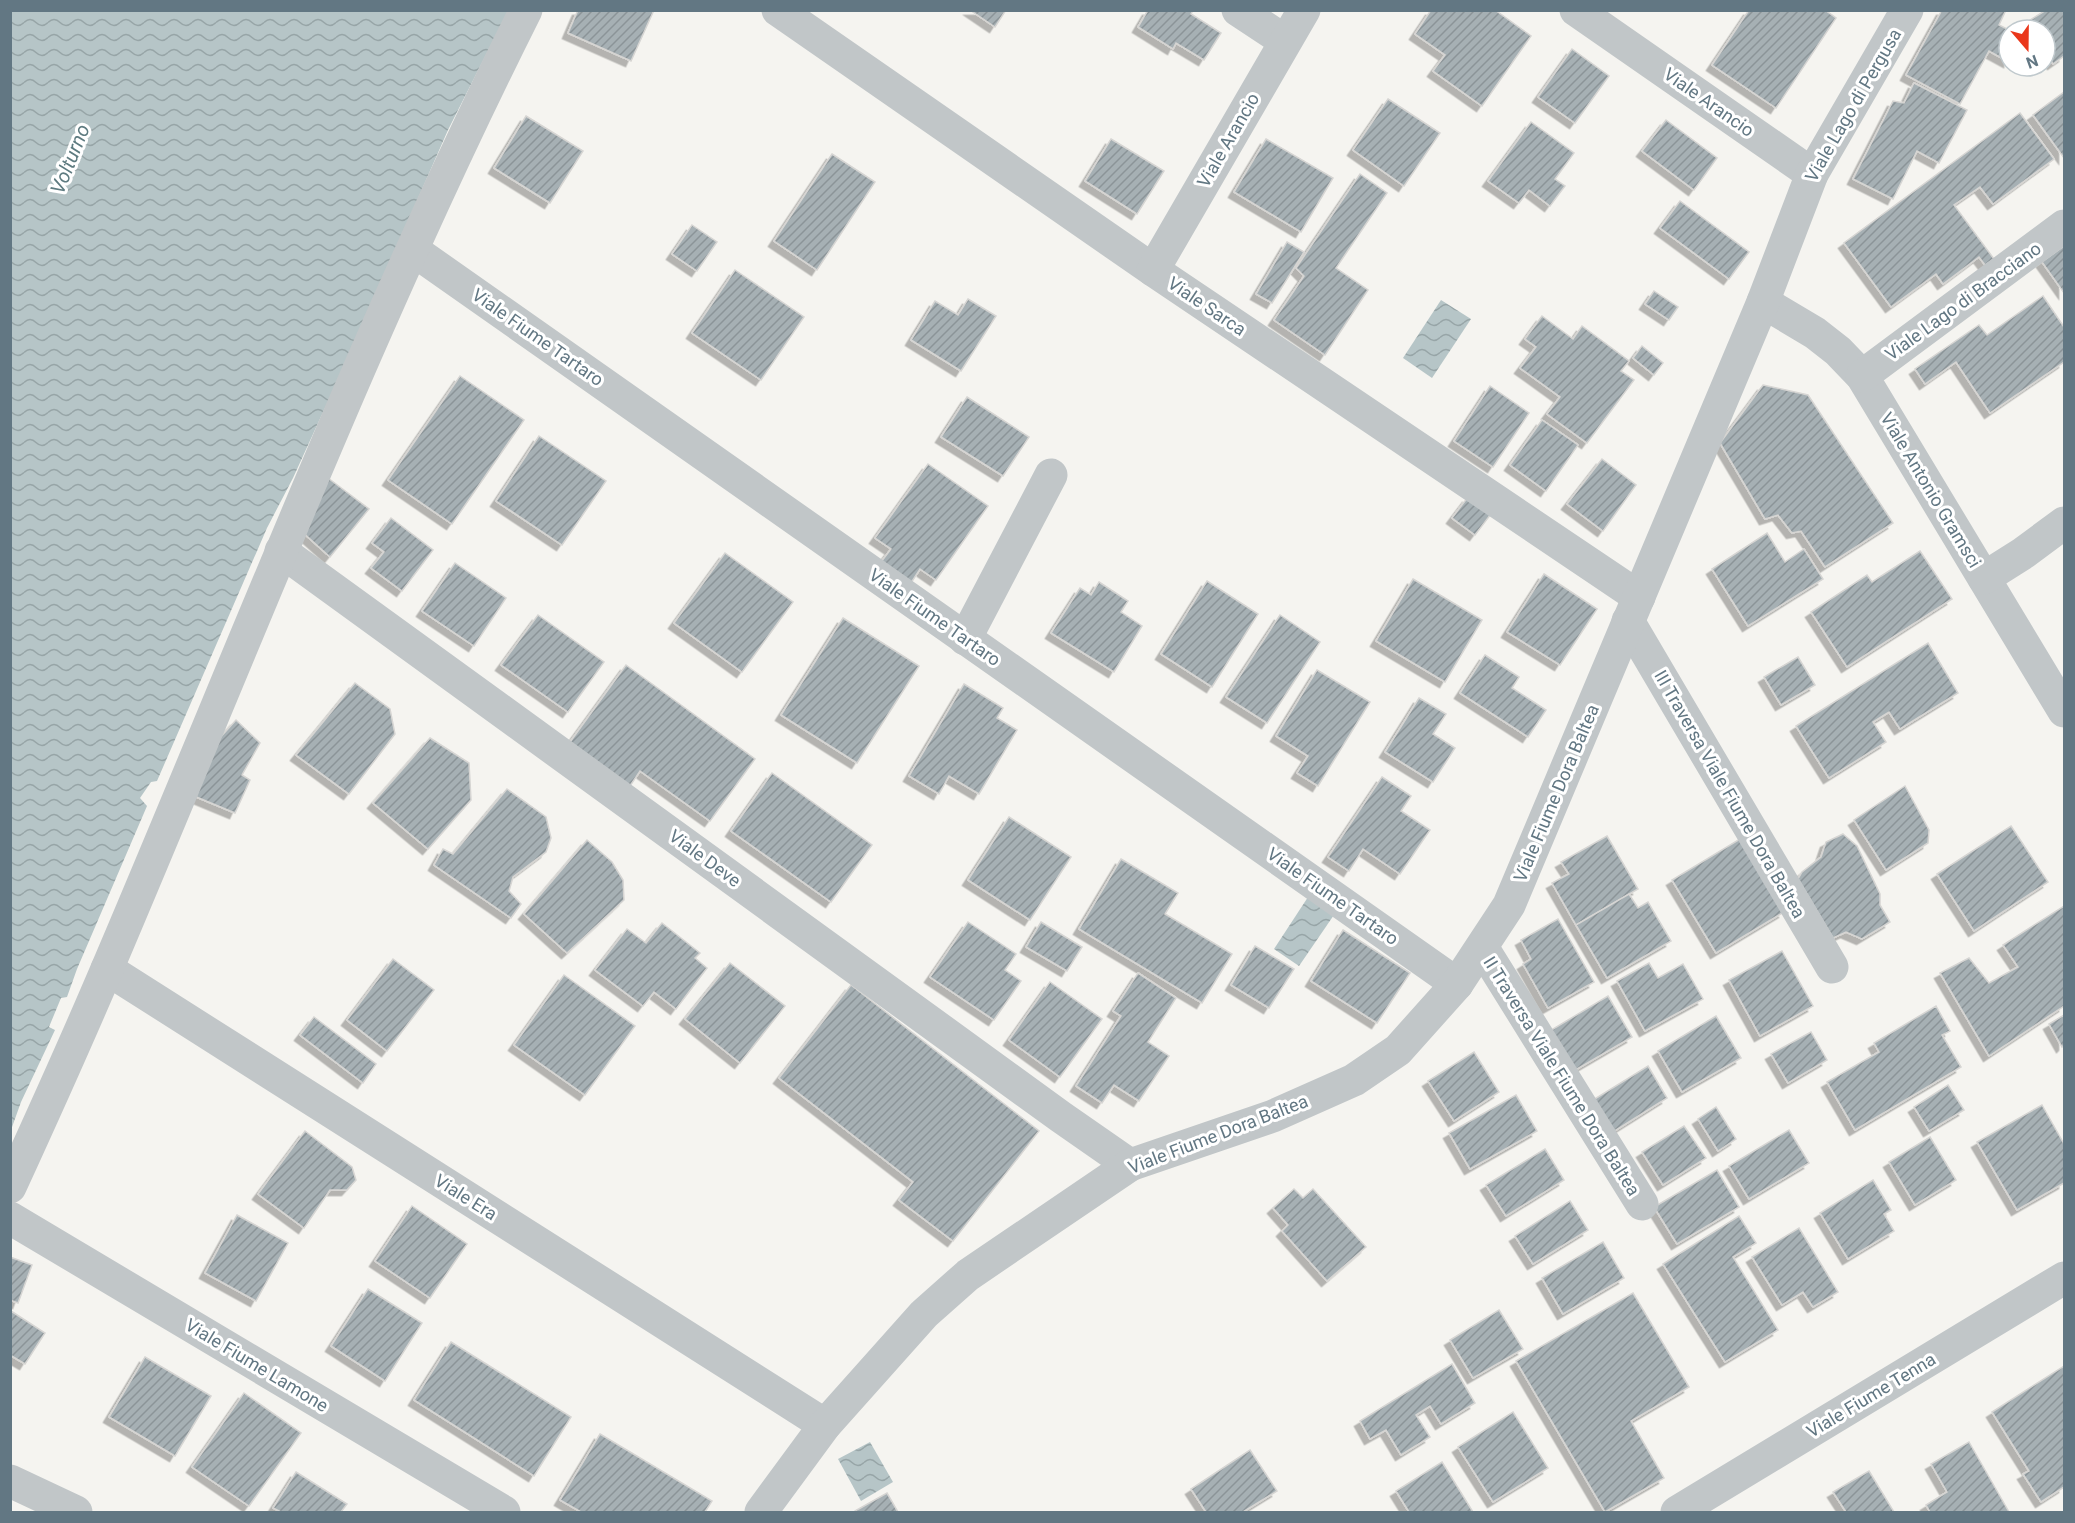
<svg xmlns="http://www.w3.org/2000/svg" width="2075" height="1523" viewBox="0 0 2075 1523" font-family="Roboto,sans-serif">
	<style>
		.water { fill: url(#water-waves) }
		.building { fill: url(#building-hatch); stroke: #d6d5d3; stroke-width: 1.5; filter: url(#shadow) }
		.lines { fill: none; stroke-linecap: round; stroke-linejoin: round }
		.minor { stroke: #c1c6c8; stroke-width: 33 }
		.labels { text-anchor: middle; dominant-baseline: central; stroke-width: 6; stroke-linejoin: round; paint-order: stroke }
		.street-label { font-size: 18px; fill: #627783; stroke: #fff }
		.water-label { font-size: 20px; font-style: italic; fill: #5e7b80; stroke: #fff }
	</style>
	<defs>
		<pattern id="water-waves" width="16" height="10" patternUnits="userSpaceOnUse" patternTransform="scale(1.5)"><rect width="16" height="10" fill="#b6c5c7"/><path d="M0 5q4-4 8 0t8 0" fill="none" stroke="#97a5a7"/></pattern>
		<pattern id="building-hatch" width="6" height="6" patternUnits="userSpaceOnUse" patternTransform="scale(1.5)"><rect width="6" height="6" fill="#a6b0b4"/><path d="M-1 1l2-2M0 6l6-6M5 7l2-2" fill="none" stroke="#8b9498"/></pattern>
		<filter id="shadow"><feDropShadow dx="-5.5" dy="5.5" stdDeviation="0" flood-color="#0004"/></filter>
	</defs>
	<rect width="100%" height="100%" fill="#f5f4f0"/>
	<!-- water -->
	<g class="water">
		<polygon points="11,11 508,11 448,130 355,342 293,478 267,528 157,781 151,782 140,798 147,806 77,969 67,997 61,998 49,1027 55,1030 21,1102 11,1130"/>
		<polygon points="1441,300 1471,319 1432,378 1403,358"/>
		<polygon points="1310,894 1336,912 1299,966 1274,949"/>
		<polygon points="870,1442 893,1482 861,1501 838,1459"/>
	</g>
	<!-- building -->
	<g class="building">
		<polygon points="578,10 654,10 631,61 568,33"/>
		<polygon points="970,10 1006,10 995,27"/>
		<polygon points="1148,10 1193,10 1191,14 1221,33 1204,60 1176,43 1173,49 1138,27"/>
		<polygon points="1431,10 1495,10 1531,36 1482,106 1433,71 1445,55 1415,34"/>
		<polygon points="1749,10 1825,10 1836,18 1776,108 1712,65"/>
		<polygon points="1942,10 2006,10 1999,25 2009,30 2009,62 1989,51 1960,104 1906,75"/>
		<polygon points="2046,10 2064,10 2064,56 2053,64 2045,51 2045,30 2032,30 2027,22"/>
		<polygon points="1572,49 1609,76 1575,123 1538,97"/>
		<polygon points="1914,83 1967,110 1939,163 1917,151 1893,199 1853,179 1893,101 1904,103"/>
		<polygon points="2064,92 2064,158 2033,115"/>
		<polygon points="1388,99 1440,133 1404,186 1353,150"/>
		<polygon points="2020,113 2054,159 1993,204 1980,187 1954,205 1994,259 1985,265 1979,257 1943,284 1936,274 1891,307 1844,243"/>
		<polygon points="526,116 583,151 550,203 494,168"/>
		<polygon points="1666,120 1717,158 1694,190 1642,151"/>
		<polygon points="1531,122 1574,153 1555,179 1565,186 1550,206 1529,190 1519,203 1488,181"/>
		<polygon points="1111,139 1164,171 1137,214 1085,181"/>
		<polygon points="1266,139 1333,178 1301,232 1234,192"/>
		<polygon points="832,154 875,182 817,270 774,241"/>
		<polygon points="1360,174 1387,193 1336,268 1368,290 1325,355 1274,320 1304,276 1296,268"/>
		<polygon points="1680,201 1749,252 1729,279 1660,228"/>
		<polygon points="692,225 717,242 697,271 672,254"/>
		<polygon points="1287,242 1304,252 1272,303 1256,294"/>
		<polygon points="2064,246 2064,293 2042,262"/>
		<polygon points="735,270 804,317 761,380 692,333"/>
		<polygon points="1654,291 1678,307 1669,320 1645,304"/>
		<polygon points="2043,296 2064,327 2064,362 1990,413 1956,362 1925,384 1915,369 1979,325 1987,335"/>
		<polygon points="968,299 996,316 961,371 911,340 935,301 958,315"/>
		<polygon points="1542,316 1573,339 1582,326 1629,361 1621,371 1634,380 1587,443 1547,414 1560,397 1520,368 1536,347 1525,339"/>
		<polygon points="1642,346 1663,363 1654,375 1633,358"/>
		<polygon points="460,376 524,420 452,524 388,480"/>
		<polygon points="1763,385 1808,395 1893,523 1825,567 1801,531 1792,533 1778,515 1765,519 1720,443"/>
		<polygon points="1490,386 1529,413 1493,467 1454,441"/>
		<polygon points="967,397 1029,437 1003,476 941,437"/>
		<polygon points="1542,420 1578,445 1546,491 1510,465"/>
		<polygon points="539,436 606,481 562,545 496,501"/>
		<polygon points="1602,459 1636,485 1603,531 1567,504"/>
		<polygon points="928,464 988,506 936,580 920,569 911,583 881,562 891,549 875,538"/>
		<polygon points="328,478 369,509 330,557 299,529"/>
		<polygon points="1468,497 1491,514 1475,535 1452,518"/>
		<polygon points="391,518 433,550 402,591 371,568 384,552 372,543"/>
		<polygon points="1767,533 1785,562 1804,549 1823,579 1748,626 1712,569"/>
		<polygon points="1920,551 1952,599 1847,667 1811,612 1867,575 1872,582"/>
		<polygon points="725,553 793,602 742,672 674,623"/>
		<polygon points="455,563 506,598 474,646 422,611"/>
		<polygon points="1544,574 1597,609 1560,665 1507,632"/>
		<polygon points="1413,579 1482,620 1445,682 1376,641"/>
		<polygon points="1207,581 1258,614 1212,687 1161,654"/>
		<polygon points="1099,582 1128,601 1121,612 1142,626 1114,672 1051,633 1080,588 1091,595"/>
		<polygon points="538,615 604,662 568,712 501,665"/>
		<polygon points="1280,615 1320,642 1267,723 1226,697"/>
		<polygon points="843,618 919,666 857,763 781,715"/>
		<polygon points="1928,643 1958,693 1900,729 1889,712 1873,722 1886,742 1829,778 1796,726"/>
		<polygon points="1485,655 1519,677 1512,688 1546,710 1528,737 1460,693"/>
		<polygon points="1798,657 1815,685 1781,705 1764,677"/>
		<polygon points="626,665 755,759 710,821 640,771 630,786 570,742"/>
		<polygon points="1317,670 1370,702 1318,786 1297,773 1308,756 1276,736"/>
		<polygon points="355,683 390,709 395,734 349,794 296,755"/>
		<polygon points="964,684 1003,708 997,718 1017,730 979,794 949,776 939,794 909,776"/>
		<polygon points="1419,698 1446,714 1433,734 1455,748 1433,782 1385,752"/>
		<polygon points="236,720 260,743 242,775 250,780 235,813 194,796 217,741"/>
		<polygon points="430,738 469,763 471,800 428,849 373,803"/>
		<polygon points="772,773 872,845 831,902 731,831"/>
		<polygon points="1382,777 1411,796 1401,811 1430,830 1400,874 1363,849 1349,871 1328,857"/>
		<polygon points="1905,786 1929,830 1928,843 1886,870 1854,820"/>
		<polygon points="507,789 546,817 551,838 546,852 513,877 509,891 521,904 511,918 434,865 443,849 453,854"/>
		<polygon points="1009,817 1071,857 1030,920 968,880"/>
		<polygon points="2011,826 2048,882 1974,931 1937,874"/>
		<polygon points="1843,834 1857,846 1880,894 1880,905 1890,922 1862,939 1846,932 1833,938 1798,879 1802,872 1821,857 1826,842"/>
		<polygon points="1607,836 1638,889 1576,925 1552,883 1569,874 1561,862"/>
		<polygon points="1740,839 1784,912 1716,953 1672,880"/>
		<polygon points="587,840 612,862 623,880 624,900 567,953 524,914"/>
		<polygon points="1121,859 1178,893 1165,914 1232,954 1202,1003 1079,929"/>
		<polygon points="1629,894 1638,908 1648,902 1671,941 1607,978 1576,925"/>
		<polygon points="2064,906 2064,1006 1989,1056 1940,973 1969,958 1989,983 2018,967 2003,945"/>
		<polygon points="1558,919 1594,982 1548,1008 1523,964 1531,959 1521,940"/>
		<polygon points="968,922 1016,954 1005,970 1021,981 994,1020 930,977"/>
		<polygon points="1041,922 1082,947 1067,971 1026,947"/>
		<polygon points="662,923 700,953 695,958 707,968 676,1009 654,992 643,1006 595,970 627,929 646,943"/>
		<polygon points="1343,930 1410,973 1377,1023 1311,981"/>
		<polygon points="1255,946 1294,969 1269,1008 1231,985"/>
		<polygon points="1782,951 1813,1006 1760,1036 1729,980"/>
		<polygon points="393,959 434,990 387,1051 347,1020"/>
		<polygon points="730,963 785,1006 740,1063 685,1019"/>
		<polygon points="1649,963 1658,978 1683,964 1703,999 1645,1031 1617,981"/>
		<polygon points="1138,973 1176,998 1148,1042 1169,1056 1139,1101 1114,1085 1102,1103 1076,1086 1121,1016 1113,1011"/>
		<polygon points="564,975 635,1026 585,1095 514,1045"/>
		<polygon points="1050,982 1102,1019 1060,1077 1009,1040"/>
		<polygon points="851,985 1039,1131 953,1241 899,1200 913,1182 779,1078"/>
		<polygon points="1608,996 1632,1037 1572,1072 1548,1032"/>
		<polygon points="1936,1006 1950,1031 1942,1035 1961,1067 1855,1130 1827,1082 1879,1052 1874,1043"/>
		<polygon points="2064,1015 2064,1045 2062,1047 2049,1024"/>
		<polygon points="1716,1016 1741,1058 1682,1092 1658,1051"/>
		<polygon points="314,1017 376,1064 363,1083 300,1035"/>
		<polygon points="1811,1032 1827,1060 1788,1083 1771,1054"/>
		<polygon points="1474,1052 1499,1092 1454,1121 1428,1081"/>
		<polygon points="1648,1066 1667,1098 1613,1132 1593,1100"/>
		<polygon points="1948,1085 1964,1110 1929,1131 1914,1107"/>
		<polygon points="1516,1095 1537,1131 1470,1169 1449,1133"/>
		<polygon points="2042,1105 2064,1144 2064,1183 2017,1210 1977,1142"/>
		<polygon points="1716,1107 1736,1139 1718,1151 1698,1119"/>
		<polygon points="1684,1126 1706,1158 1663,1185 1642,1152"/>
		<polygon points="1789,1130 1809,1163 1749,1199 1729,1166"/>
		<polygon points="305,1131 352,1167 356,1180 347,1190 330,1190 304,1228 258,1194"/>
		<polygon points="1930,1137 1956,1180 1915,1205 1889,1162"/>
		<polygon points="1545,1149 1564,1180 1506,1216 1486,1185"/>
		<polygon points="1717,1170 1739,1207 1677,1244 1654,1207"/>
		<polygon points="1873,1180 1891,1210 1884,1214 1894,1231 1848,1259 1820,1213"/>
		<polygon points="1294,1189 1303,1198 1313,1189 1366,1247 1327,1281 1282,1231 1288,1225 1273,1208"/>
		<polygon points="1570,1201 1588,1230 1533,1264 1515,1236"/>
		<polygon points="412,1206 467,1244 430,1298 375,1261"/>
		<polygon points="237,1215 288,1243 256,1301 205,1273"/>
		<polygon points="1739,1216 1756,1243 1733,1257 1778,1330 1725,1362 1663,1264"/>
		<polygon points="1799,1228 1838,1292 1813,1307 1803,1292 1782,1305 1752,1257"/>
		<polygon points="1603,1242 1624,1278 1563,1314 1542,1278"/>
		<polygon points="10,1257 32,1265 18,1303 10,1300"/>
		<polygon points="368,1289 422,1323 385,1381 331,1346"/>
		<polygon points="1633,1293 1689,1387 1631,1421 1664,1478 1605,1512 1516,1361"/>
		<polygon points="1499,1310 1523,1349 1473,1378 1450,1340"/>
		<polygon points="11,1311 45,1333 25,1364 10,1355"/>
		<polygon points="451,1342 571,1417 534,1476 414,1400"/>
		<polygon points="145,1357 211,1396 175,1456 109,1417"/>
		<polygon points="1452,1364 1475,1403 1441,1424 1430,1406 1416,1415 1430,1437 1401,1455 1386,1430 1370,1439 1360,1421"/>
		<polygon points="2064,1366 2064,1487 2041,1502 2023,1474 2029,1471 1992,1412"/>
		<polygon points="244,1393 301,1433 249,1506 192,1467"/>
		<polygon points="1513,1412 1548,1468 1493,1502 1458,1447"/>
		<polygon points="600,1434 712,1501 705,1512 581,1512 560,1500"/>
		<polygon points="1969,1442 2009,1512 1930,1512 1926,1505 1947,1492 1931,1464"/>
		<polygon points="1250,1450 1277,1491 1243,1512 1206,1512 1191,1489"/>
		<polygon points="1442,1462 1473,1512 1409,1512 1396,1491"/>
		<polygon points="1869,1471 1894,1512 1846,1512 1833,1492"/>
		<polygon points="296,1472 347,1504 341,1512 281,1512 273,1508"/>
		<polygon points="887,1493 898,1512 855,1512 855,1511"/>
	</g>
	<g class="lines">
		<!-- minor -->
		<g class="minor">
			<polyline points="778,10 1153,270 1639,597"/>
			<polyline points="1238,10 1285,41"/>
			<polyline points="1576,10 1812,174"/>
			<polyline points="413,250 1457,984"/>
			<polyline points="1153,270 1304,10"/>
			<polyline points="1763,302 1815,333 1838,351 1862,376 2064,711"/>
			<polyline points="1862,376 2064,226"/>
			<polyline points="281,551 1061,1117 1130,1165"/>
			<polyline points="1984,578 2022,554 2064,523"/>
			<polyline points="1628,621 1832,967"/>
			<polyline points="965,639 1051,475"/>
			<polyline points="1482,947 1642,1204"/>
			<polyline points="107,969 825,1425"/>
			<path d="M10 1187C43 1115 76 1042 107 969 244 648 369 322 526 10"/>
			<polyline points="10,1218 504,1512"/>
			<polyline points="10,1481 76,1512"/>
			<polyline points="761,1512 825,1425 924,1314 968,1275 1130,1165 1273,1116 1354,1080 1398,1050 1457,984 1509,905 1763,302 1812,174 1907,10"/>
			<polyline points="1677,1512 2064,1278"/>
		</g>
	</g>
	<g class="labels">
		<!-- street labels -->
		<g class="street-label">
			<text transform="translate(1709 102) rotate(35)">Viale Arancio</text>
			<text transform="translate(1853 105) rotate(-60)">Viale Lago di Pergusa</text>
			<text transform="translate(1228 140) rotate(-60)">Viale Arancio</text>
			<text transform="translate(1963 301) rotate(-36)">Viale Lago di Bracciano</text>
			<text transform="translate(1207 306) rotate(34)">Viale Sarca</text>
			<text transform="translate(538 337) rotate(35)">Viale Fiume Tartaro</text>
			<text transform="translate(1931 490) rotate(59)">Viale Antonio Gramsci</text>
			<text transform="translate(935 617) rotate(35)">Viale Fiume Tartaro</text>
			<text transform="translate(1556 793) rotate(-67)">Viale Fiume Dora Baltea</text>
			<text transform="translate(1730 794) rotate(60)">III Traversa Viale Fiume Dora Baltea</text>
			<text transform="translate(705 858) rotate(36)">Viale Deve</text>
			<text transform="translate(1333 896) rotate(35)">Viale Fiume Tartaro</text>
			<text transform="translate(1562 1076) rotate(58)">II Traversa Viale Fiume Dora Baltea</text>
			<text transform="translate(1218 1134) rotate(-21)">Viale Fiume Dora Baltea</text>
			<text transform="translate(466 1197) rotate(32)">Viale Era</text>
			<text transform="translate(257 1365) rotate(31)">Viale Fiume Lamone</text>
			<text transform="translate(1871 1395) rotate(-31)">Viale Fiume Tenna</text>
		</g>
		<!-- water labels -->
		<g class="water-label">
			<text transform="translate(70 159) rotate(-68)">Volturno</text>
		</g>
	</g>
	<!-- border -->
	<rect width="2075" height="1523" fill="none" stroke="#627783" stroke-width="24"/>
	<!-- north arrow -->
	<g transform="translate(2027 48) rotate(160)"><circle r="28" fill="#ffffff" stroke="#c0c9cd" stroke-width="1.5"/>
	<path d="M0-4.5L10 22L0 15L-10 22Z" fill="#ea371b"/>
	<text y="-9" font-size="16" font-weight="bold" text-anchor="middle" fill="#627783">N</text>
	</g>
</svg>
